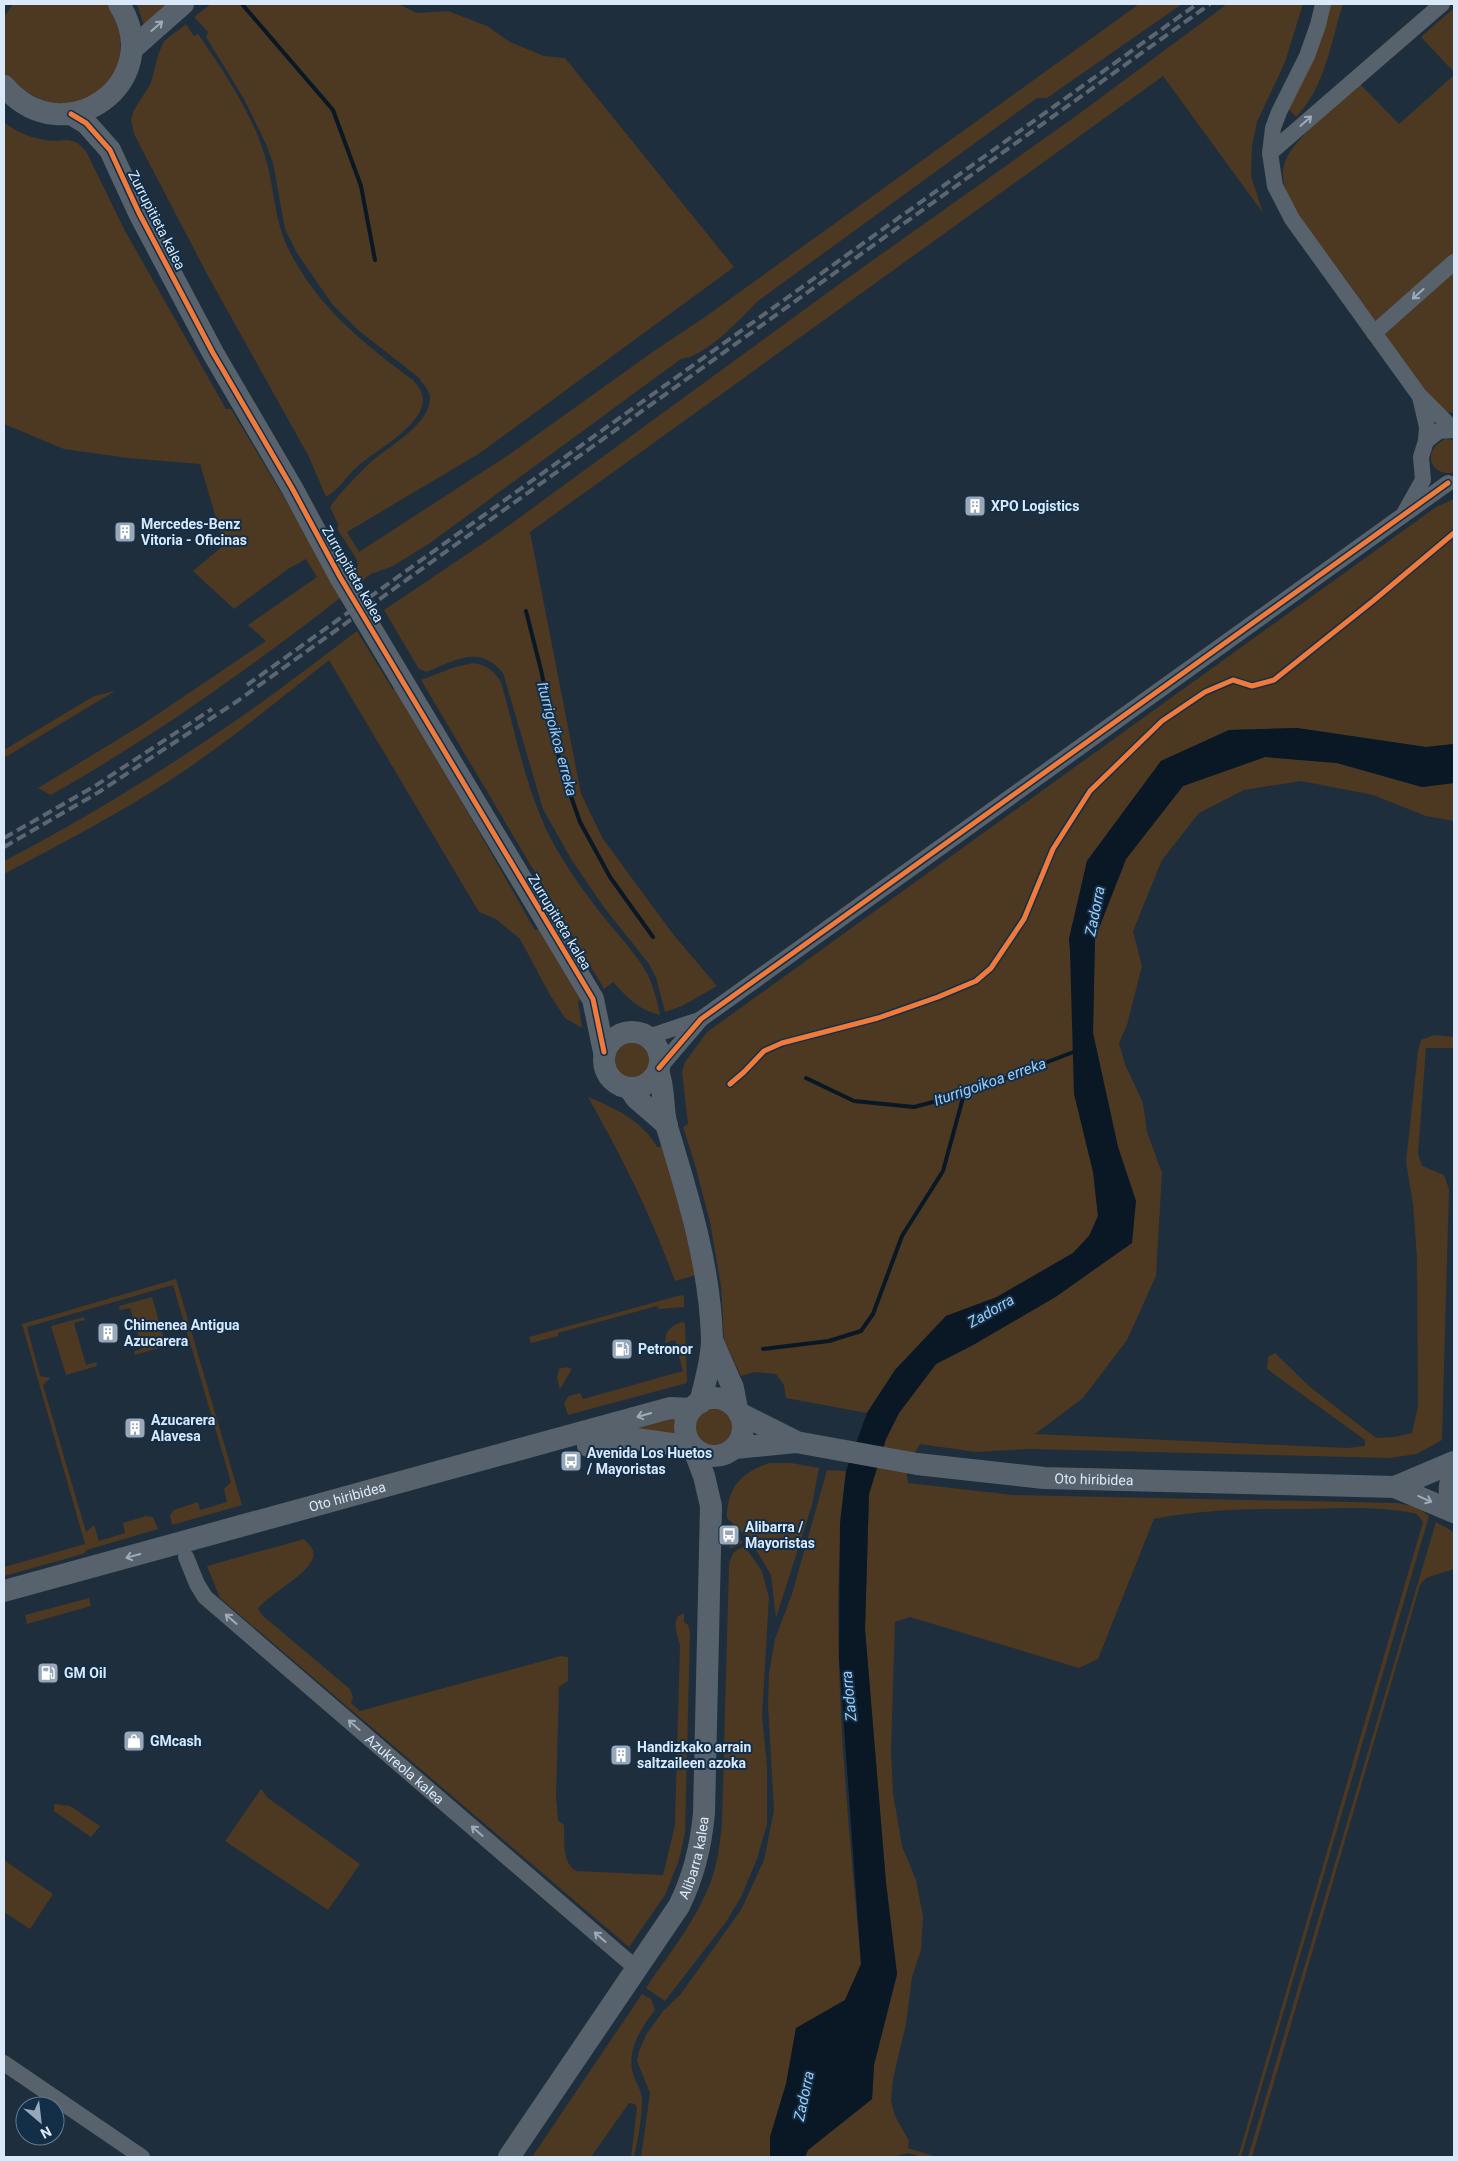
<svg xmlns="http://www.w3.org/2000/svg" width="1458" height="2161" viewBox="0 0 1458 2161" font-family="Roboto,sans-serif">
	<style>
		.green { fill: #4d3821 }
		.water { fill: #091824 }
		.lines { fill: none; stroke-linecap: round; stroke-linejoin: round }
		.stream { stroke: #091824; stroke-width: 4 }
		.street { stroke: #57626c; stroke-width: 16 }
		.secondary { stroke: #57626c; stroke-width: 22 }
		.rail { stroke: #5b6672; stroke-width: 4; stroke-dasharray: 10 5; stroke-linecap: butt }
		.cycleway-casing { stroke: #132f48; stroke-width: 8 }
		.cycleway { stroke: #f17a3a; stroke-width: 5 }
		.oneway { stroke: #9eacba }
		.labels { text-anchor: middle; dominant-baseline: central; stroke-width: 4; stroke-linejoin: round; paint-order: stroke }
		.street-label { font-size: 14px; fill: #d9e9fa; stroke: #132f48 }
		.poi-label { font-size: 14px; font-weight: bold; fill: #d9e9fa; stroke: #132f48; text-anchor: start }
		.water-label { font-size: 15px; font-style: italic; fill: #9dcbf6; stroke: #132f48 }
	</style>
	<rect width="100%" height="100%" fill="#1f2e3c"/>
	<!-- green -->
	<g class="green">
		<polygon points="13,4 108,4 120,26 120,66 95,97 56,108 9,82 4,73 4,17"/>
		<polygon points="137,4 171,4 144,26"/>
		<path d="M211 4H398L417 13 448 11 487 26 510 42 544 56 565 58 734 267 480 453 347 532 359 552 510 454 654 351 705 317 1139 4H1182L1047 98H1037L758 301C740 319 707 356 681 359L430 543 393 566 371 574C269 654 164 731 51 795L38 788 140 726 266 641 248 625 317 577 306 559 288 569 234 609 193 571 224 545 200 464 128 458 64 449 4 424V122C18 134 37 140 56 141 61 141 67 139 72 141 78 142 83 148 87 153L124 229 226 409H231L334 581 358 566 356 558 338 530V524L330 507C342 490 357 475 372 461 389 446 431 424 430 397 429 390 422 382 418 377L358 330 332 304 297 253 285 229 273 163 266 144 244 99 206 37 208 32 194 17Z"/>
		<path d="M1227 4H1303L1285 62 1257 122 1252 146 1251 176 1263 213 1163 76 530 532 581 794 603 839 673 934 717 986 682 1006 665 1012 656 977 649 964 603 906 571 859 543 809 503 673C479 644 456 660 426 672L419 669 384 610 497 534 838 285 1076 116Z"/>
		<path d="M1331 4H1343C1331 41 1325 88 1296 117L1288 108Z"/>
		<polygon points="1454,8 1454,72 1421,37"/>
		<path d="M186 24 194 36 198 34C221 67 251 112 263 150 275 184 273 220 290 252 318 307 365 345 413 380 418 386 423 392 423 400 423 425 377 450 359 465 347 475 340 489 326 497L309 457 207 274 134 134 131 120 134 110 151 83 158 55 164 41Z"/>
		<path d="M1454 75V413L1437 410C1409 367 1380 327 1349 286 1329 259 1301 225 1288 195 1283 185 1281 173 1285 162 1293 138 1341 102 1360 84L1399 124Z"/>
		<path d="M1446 439 1454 440V473C1428 476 1422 449 1446 439Z"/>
		<polygon points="1454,499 1454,744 1426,747 1297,728 1229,730 1161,761 1087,861 1069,939 1098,1216 1089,1236 1073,1253 997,1297 946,1316 895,1370 867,1413 786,1398 784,1385 776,1374 754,1372 741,1376 724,1340 721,1286 710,1222 694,1161 683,1127 688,1124 682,1072 685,1062 707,1032 1436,507"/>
		<path d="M357 631 393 690 397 688 535 930 540 929 581 1000 578 1001 582 1028 565 1018 550 995 520 939 496 919 479 912 329 660C277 701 227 743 172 779 118 814 61 844 4 874V861C83 820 161 772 235 721 277 692 317 661 357 631Z"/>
		<path d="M473 663C487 665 493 670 501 682 517 738 527 797 556 848 572 876 591 901 611 926 624 941 638 957 648 975 654 988 657 1001 660 1015 637 1009 629 999 613 982L604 989 421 680 455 667Z"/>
		<polygon points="115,691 4,758 4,750 94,696"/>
		<path d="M1265 757 1337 763 1422 787 1454 783V821L1426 816 1373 795 1301 781 1244 790 1199 813 1162 860 1133 931 1142 966 1127 1025 1119 1043 1125 1064 1143 1103 1147 1132 1162 1173 1156 1276 1127 1340 1083 1398 1035 1434 1347 1448 1365 1446V1440L1267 1369 1268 1357 1275 1353 1310 1387 1376 1438 1394 1437 1412 1433 1418 1406 1417 1258 1413 1204 1406 1162 1418 1051 1421 1040 1434 1035 1454 1037V1048H1426L1418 1154 1422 1166 1444 1175 1449 1189 1442 1440 1417 1454 1390 1458 1029 1449 976 1452 920 1444 906 1468 908 1483 1013 1495 1397 1503 1417 1507 1429 1516 1241 2157H1238L1423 1522 1417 1514C1380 1506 1345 1508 1307 1509 1255 1509 1204 1509 1154 1519L1098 1659 1079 1668 910 1617 895 1622 891 1751 893 1793 902 1846 916 1880 923 1917 921 1950 912 1977 906 2024 893 2079 891 2101 895 2116 909 2141 908 2148 937 2157H921L909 2153 892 2157H805L808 2150 872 2099 874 2065 897 1974 886 1883 865 1629 869 1494 886 1439 899 1413 936 1364 973 1345 1057 1296 1136 1201 1118 1147 1093 1033 1095 938 1126 859 1183 786Z"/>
		<circle cx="633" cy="1062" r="19"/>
		<path d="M588 1097C613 1107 643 1121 657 1147H660L661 1143 666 1154 696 1275 675 1281C651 1215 622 1157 588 1097Z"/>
		<polygon points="176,1279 242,1505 172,1525 170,1515 174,1510 198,1502 200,1510 227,1502 224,1489 231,1482 173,1285 27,1327 40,1376 50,1378 43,1385 86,1532 94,1525 99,1541 125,1533 123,1523 146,1516 153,1517 158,1529 87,1550 83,1554 4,1576 4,1567 85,1544 22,1324"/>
		<polygon points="681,1295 684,1296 684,1307 659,1309 657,1306 558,1333 558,1336 531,1343 529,1337"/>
		<polygon points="152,1297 166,1346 135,1355 134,1351 142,1349 130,1308 120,1310 119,1306"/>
		<polygon points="84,1317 85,1320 74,1323 86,1365 96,1362 97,1366 66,1375 51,1326"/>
		<path d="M682 1322 685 1323 687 1383 568 1415 564 1403 569 1396 580 1393 583 1399 683 1371 675 1340 665 1343C666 1330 670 1326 682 1322Z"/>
		<polygon points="566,1367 572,1369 560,1389 557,1378 559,1369"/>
		<circle cx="714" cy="1429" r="20"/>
		<polygon points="677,1413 674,1436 628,1430"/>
		<path d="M770 1463H791L819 1468 812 1505 776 1618 771 1575 750 1540 727 1518C727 1488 741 1472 770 1463Z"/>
		<path d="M827 1470 846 1471C827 1634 847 1801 861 1964L845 2000 796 2029 786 2084 770 2137V2157H641L650 2093 637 2061 639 2051 646 2035 663 2011 680 1995 741 1910 764 1860 774 1810 768 1705 769 1674 775 1639 792 1594Z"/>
		<polygon points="1436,1522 1454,1532 1454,1569 1426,1578 1420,1585 1252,2157 1248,2157"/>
		<polygon points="734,1530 743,1543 729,1549"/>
		<path d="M304 1539C307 1542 312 1547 313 1551 319 1570 267 1594 258 1609L263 1616 350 1689 353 1697 351 1703 360 1711 561 1656 568 1657V1681L559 1687 556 1796 558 1820 564 1825C565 1841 561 1861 576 1871L663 1875 675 1825 680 1645C677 1635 673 1625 678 1616L684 1613V1622L688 1625 690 1632 685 1833 679 1860 665 1895 629 1947 220 1598 207 1566Z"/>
		<path d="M745 1547 762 1571 769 1598 762 1716 767 1766V1824L757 1859 741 1897 726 1922 665 2001 646 1988C672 1949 705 1910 716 1864 719 1850 721 1836 722 1822L729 1565C731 1555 734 1549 745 1547Z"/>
		<polygon points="89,1598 91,1606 27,1624 25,1615"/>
		<polygon points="261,1789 268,1798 360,1864 328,1910 225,1841"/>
		<polygon points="54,1804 70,1806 100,1826 91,1837 54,1811"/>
		<polygon points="4,1860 53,1894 30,1929 4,1912"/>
		<path d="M642 1994 651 1999 655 2010C642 2026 628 2048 632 2070 634 2080 641 2088 642 2099 642 2118 638 2139 634 2157H631L637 2108 635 2104 629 2103 591 2157H532Z"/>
	</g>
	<!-- water -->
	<polygon class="water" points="1297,728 1426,747 1454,744 1454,783 1422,787 1337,763 1265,757 1183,786 1126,859 1095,938 1093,1033 1118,1147 1136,1201 1132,1243 1057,1296 973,1345 936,1364 899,1413 886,1439 869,1494 865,1629 886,1883 897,1974 874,2065 872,2099 808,2150 805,2157 770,2157 770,2137 786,2084 796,2028 845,2000 861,1964 839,1657 840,1523 846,1471 867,1413 895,1370 946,1316 997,1297 1073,1253 1089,1236 1098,1216 1093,1172 1074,1094 1070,951 1069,939 1087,861 1161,761 1229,730"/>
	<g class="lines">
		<!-- stream -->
		<g class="stream">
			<polyline points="242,4 333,110 361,186 375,260"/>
			<polyline points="526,611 541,670 561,768 580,822 610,877 653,937"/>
			<polyline points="806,1078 854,1101 914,1107 964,1094 1076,1051"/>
			<polyline points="763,1349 829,1341 861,1331 873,1314 902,1236 943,1171 964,1094"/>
		</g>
		<!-- street -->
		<g class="street">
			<polyline points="1323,4 1318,25 1307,56 1279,112 1273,128 1270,153 1275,186 1292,219 1419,395 1454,430"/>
			<polyline points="1270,153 1442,4"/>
			<polyline points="1374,333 1454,262"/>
			<polyline points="1420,397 1427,427 1426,441"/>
			<polyline points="1405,512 1423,480 1421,457 1426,441 1439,431 1454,430"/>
			<polyline points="648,1037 699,1020"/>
			<polyline points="659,1068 701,1019 1448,483"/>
			<path id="s1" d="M186 1557 197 1584 205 1597 637 1969"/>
			<polyline points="4,2063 142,2157"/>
		</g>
		<!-- secondary -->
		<g class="secondary">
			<polyline points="132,49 183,4"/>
			<path d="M4 86C65 157 168 81 119 4"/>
			<polyline points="71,114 86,123 110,150 139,213 213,353 292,488 340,577 593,999 604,1052"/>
			<circle cx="632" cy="1060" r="28"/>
			<path d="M658 1071C665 1089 662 1109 667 1127 688 1196 710 1266 712 1339 712 1360 705 1382 700 1403"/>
			<polyline points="629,1088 636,1098 667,1125"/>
			<polyline points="712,1340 733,1388 737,1409"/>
			<circle cx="714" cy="1427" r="29"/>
			<polyline points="739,1413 793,1440"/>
			<polyline points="588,1446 629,1438 679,1445 690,1444"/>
			<path id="s2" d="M735 1448 796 1442 917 1464 1044 1478 1395 1487 1454 1512"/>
			<path d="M1454 1471C1449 1483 1448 1496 1454 1507"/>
			<polyline points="1395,1487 1454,1462"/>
			<path id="s3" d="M4 1591 670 1408 692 1409"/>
			<path id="s4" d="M509 2157 679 1906C694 1876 701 1846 704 1813L711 1506 704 1476 693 1447"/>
		</g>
		<!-- rail -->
		<g class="rail">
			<polyline points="247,685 1197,4"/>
			<polyline points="4,838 95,786 212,709"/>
			<polyline points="4,847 99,792 236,702 1210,4"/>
		</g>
		<!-- cycleway casing -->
		<g class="cycleway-casing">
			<g id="cycleway">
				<polyline points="71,114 86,123 110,150 139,213 213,353 292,488 340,577 593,999 604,1052"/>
				<polyline points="659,1068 701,1019 1448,483"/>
				<polyline points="730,1084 744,1072 764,1051 782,1043 878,1018 938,997 976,981 991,968 1024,919 1053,849 1090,791 1162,721 1205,692 1233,680 1252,686 1274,680 1373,601 1454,533"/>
			</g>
		</g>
		<!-- cycleway -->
		<use href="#cycleway" class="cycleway"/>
	</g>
	<!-- one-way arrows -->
	<defs><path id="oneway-shaft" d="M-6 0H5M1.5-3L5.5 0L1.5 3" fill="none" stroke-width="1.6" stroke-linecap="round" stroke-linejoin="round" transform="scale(1.25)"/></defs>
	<g class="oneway">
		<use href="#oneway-shaft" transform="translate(157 26) rotate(-41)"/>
		<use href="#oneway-shaft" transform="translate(1306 121) rotate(-41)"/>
		<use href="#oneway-shaft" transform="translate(1418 294) rotate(138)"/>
		<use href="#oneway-shaft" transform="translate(644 1415) rotate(164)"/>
		<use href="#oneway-shaft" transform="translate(1425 1499) rotate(24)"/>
		<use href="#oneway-shaft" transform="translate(133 1556) rotate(165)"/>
		<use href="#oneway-shaft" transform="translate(231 1619) rotate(-139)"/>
		<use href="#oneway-shaft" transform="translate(354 1725) rotate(-139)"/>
		<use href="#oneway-shaft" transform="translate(477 1831) rotate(-139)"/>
		<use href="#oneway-shaft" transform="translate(600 1937) rotate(-139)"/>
	</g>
	<!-- icons -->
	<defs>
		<g id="building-square" transform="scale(1.125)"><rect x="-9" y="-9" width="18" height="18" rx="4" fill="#98a8b8" stroke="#132f48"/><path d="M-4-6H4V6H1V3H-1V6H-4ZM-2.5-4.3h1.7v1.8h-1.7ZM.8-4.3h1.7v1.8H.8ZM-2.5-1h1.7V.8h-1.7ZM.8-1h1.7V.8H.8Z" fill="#fff"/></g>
		<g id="fuel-square" transform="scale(1.125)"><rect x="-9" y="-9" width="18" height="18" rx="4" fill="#98a8b8" stroke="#132f48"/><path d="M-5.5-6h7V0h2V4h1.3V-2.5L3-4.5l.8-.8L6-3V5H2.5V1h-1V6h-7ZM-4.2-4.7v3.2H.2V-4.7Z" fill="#fff"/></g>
		<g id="bus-square" transform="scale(1.125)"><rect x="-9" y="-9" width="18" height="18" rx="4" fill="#98a8b8" stroke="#132f48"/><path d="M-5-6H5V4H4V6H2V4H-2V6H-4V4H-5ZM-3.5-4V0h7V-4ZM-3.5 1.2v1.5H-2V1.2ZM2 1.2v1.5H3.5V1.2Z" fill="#fff"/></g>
		<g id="shop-square" transform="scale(1.125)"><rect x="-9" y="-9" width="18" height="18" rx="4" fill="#98a8b8" stroke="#132f48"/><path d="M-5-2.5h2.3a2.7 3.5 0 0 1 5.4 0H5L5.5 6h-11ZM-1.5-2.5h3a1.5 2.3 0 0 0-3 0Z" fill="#fff"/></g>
	</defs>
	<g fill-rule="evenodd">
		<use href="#building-square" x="975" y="506"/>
		<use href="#building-square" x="125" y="532"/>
		<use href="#building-square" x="108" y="1333"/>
		<use href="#fuel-square" x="622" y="1349"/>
		<use href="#building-square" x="135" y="1428"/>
		<use href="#bus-square" x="571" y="1461"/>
		<use href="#bus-square" x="729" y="1535"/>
		<use href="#fuel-square" x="48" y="1673"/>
		<use href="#shop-square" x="134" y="1741"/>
		<use href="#building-square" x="621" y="1755"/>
	</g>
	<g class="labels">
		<!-- street labels -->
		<g class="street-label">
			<text transform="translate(157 220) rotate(63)">Zurrupitieta kalea</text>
			<text transform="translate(353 574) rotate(60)">Zurrupitieta kalea</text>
			<text transform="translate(560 922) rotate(59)">Zurrupitieta kalea</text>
			<text stroke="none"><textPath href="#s2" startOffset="362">Oto hiribidea</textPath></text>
			<text stroke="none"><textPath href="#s3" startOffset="356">Oto hiribidea</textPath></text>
			<text stroke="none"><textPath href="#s1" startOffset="308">Azukreola kalea</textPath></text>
			<text stroke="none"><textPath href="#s4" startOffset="354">Alibarra kalea</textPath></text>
		</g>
		<!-- poi labels -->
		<g class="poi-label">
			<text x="991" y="506">XPO Logistics</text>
			<text x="141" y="524">Mercedes-Benz<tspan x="141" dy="16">Vitoria - Oficinas</tspan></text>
			<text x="124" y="1325">Chimenea Antigua<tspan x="124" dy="16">Azucarera</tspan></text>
			<text x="638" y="1349">Petronor</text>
			<text x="151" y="1420">Azucarera<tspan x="151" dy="16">Alavesa</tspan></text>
			<text x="587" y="1453">Avenida Los Huetos<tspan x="587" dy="16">/ Mayoristas</tspan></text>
			<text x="745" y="1527">Alibarra /<tspan x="745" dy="16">Mayoristas</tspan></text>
			<text x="64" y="1673">GM Oil</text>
			<text x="150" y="1741">GMcash</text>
			<text x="637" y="1747">Handizkako arrain<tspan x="637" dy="16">saltzaileen azoka</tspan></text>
		</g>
		<!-- water labels -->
		<g class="water-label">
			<text transform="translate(557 739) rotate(75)">Iturrigoikoa erreka</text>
			<text transform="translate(1095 911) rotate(-79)">Zadorra</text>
			<text transform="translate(990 1082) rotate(-19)">Iturrigoikoa erreka</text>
			<text transform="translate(991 1311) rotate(-30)">Zadorra</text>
			<text transform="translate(849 1696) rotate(-96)">Zadorra</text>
			<text transform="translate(804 2096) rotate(-78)">Zadorra</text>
		</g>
	</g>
	<!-- border -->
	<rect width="1458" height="2161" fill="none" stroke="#d9e9fa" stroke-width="10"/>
	<!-- north arrow -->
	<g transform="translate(40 2121) rotate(152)"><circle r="24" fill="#132f48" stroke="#62798f"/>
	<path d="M0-4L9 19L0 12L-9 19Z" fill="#98a8b8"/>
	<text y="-8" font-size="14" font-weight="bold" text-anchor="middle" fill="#d9e9fa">N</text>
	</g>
</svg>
